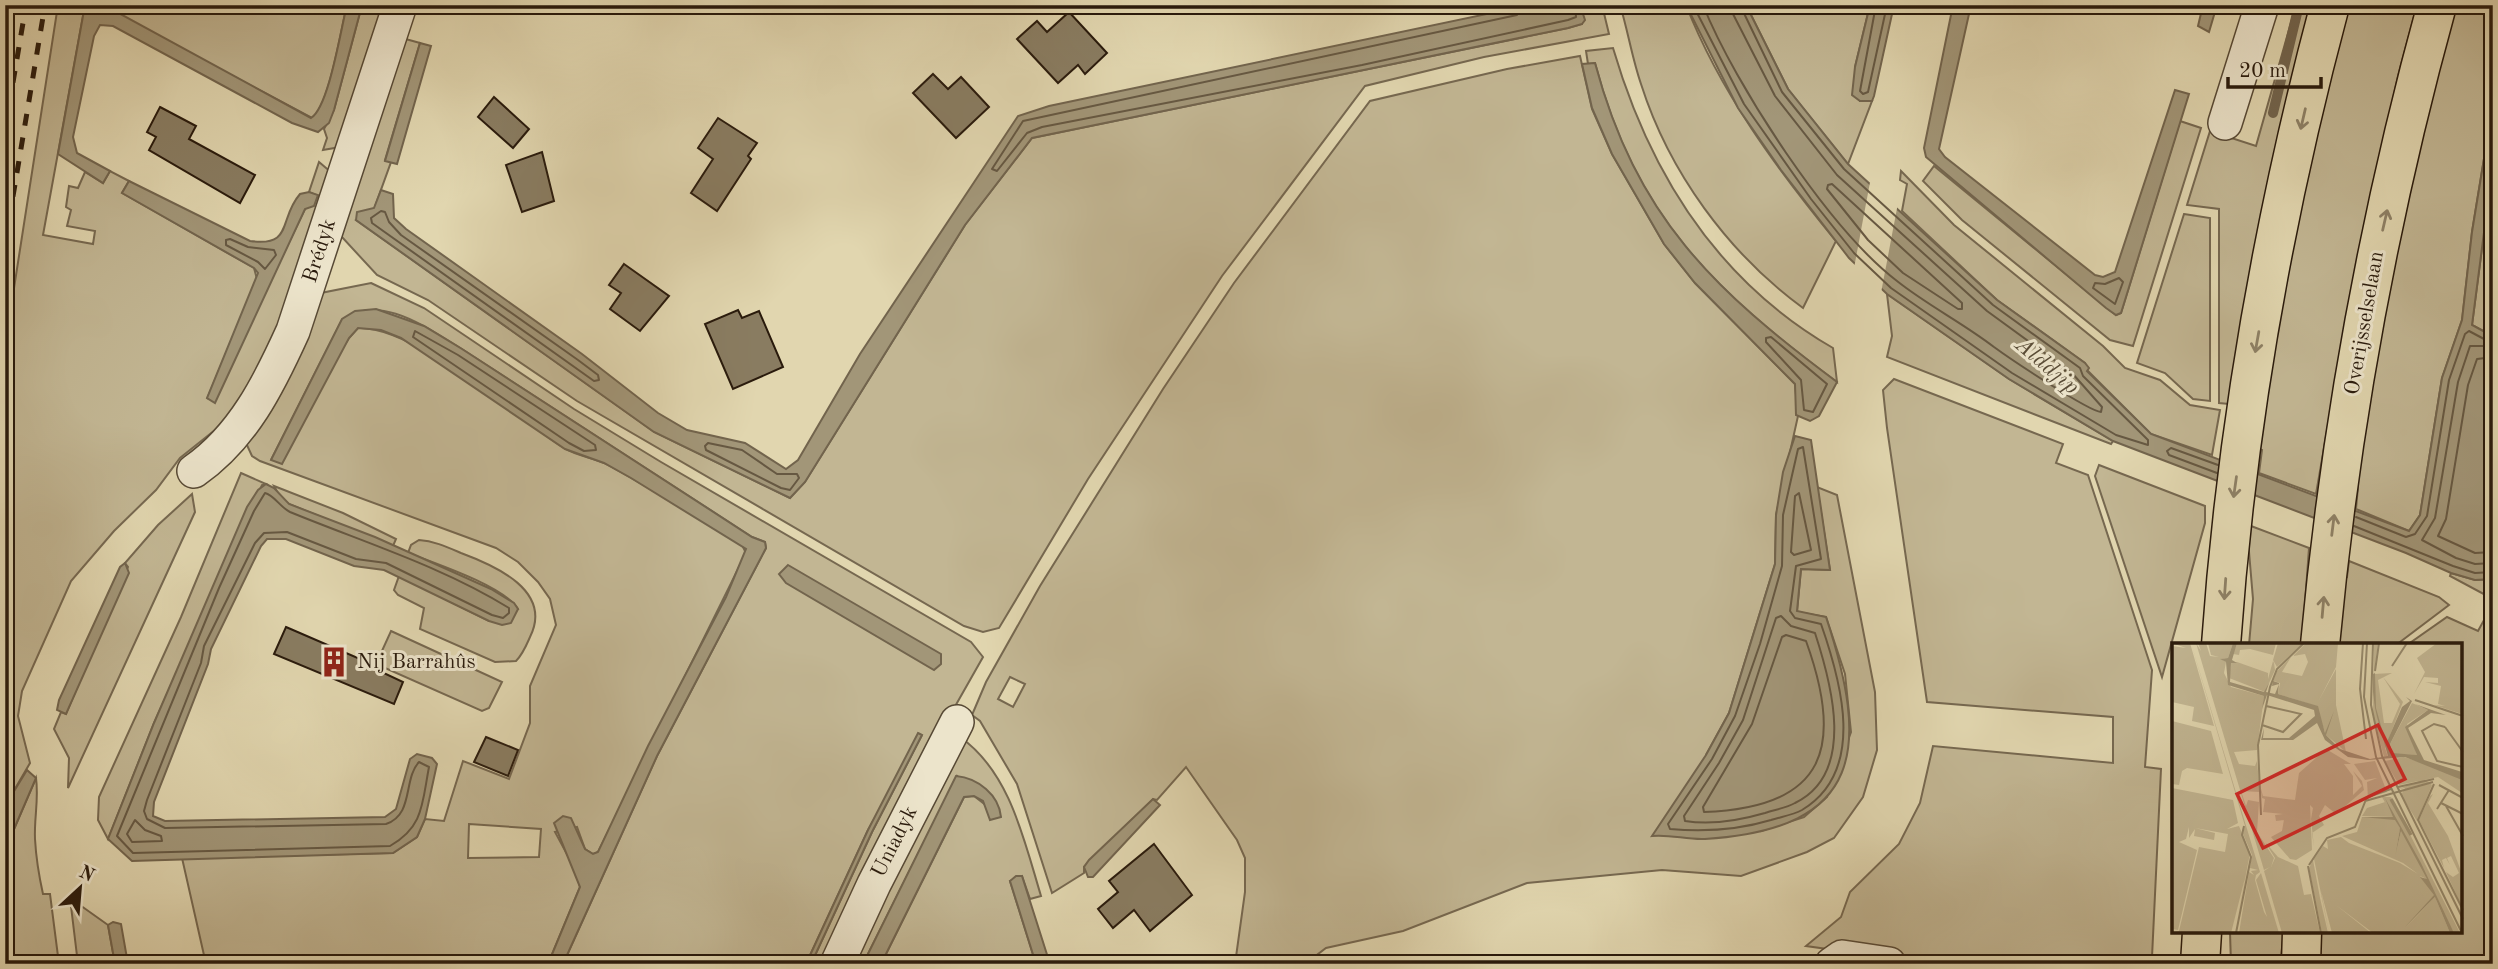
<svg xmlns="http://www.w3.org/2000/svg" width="2498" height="969" viewBox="0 0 2498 969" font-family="'Old Standard TT',serif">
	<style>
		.green { fill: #c2b693; stroke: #766850; stroke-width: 2; fill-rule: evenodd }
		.water { fill: #a29678; stroke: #72644d; stroke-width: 2 }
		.pier { fill: #e1d6af }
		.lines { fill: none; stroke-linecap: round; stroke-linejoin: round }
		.shore { stroke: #665842; stroke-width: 2 }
		.stream { stroke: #72644d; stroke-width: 10 }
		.building { fill: #897c61; stroke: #291a0c; stroke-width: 2 }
		.minor-casing { stroke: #574935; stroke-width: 36 }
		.major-casing { stroke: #291a0c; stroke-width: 41 }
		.minor { stroke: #ece4cb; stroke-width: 33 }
		.major { stroke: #e1d6af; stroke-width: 38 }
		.rail { stroke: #291a0c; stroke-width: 5; stroke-dasharray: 12 12; stroke-linecap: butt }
		.oneway { stroke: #8e8166 }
		.labels { text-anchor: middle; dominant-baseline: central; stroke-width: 6; stroke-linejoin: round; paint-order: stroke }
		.street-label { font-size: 21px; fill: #291a0c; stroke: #ece4cb }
		.poi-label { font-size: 21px; fill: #291a0c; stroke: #ece4cb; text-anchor: start }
		.water-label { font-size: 23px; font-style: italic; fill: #594c37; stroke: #ece4cb }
		.inset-river { fill: none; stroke: #a29678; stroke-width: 3.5 }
		.inset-road { fill: none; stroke: #978b6e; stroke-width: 2 }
		.view { fill: #d62828; fill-opacity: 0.15; stroke: #d62828; stroke-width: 3.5 }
		.inset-edge { fill: none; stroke: #291a0c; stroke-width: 3.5 }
	</style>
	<rect width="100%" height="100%" fill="#e1d6af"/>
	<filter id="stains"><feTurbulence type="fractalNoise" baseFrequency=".00286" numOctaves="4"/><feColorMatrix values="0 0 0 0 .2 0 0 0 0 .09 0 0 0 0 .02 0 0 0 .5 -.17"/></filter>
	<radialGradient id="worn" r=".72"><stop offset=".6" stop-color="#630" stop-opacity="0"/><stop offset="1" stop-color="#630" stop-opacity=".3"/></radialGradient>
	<!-- green -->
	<g class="green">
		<polygon points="58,5 85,5 43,235 93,244 95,231 67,226 71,210 66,207 69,186 78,188 85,172 103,183 110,171 129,181 122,193 254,268 257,279 207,399 243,338 305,209 318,196 309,192 319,162 332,173 277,331 259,369 233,411 215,430 180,458 156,490 114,531 71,581 22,691 18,716 30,763 5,806 5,367 8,355 5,346"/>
		<path d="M119 5H347C341 28 329 107 312 118L116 14Z"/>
		<polygon points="362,5 385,5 340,147 323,150 327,138 324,129 334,110"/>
		<polygon points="1580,5 1602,5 1609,34 1484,57 1365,86 1222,276 1088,479 999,628 983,632 964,626 577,401 428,300 377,275 341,236 402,38 420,43 385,160 391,162 374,209 356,220 654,432 790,498 805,482 965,225 1032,138 1568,28 1582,24"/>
		<path d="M1620 5H1686C1720 92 1777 169 1836 241L1803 308C1728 253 1669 172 1641 84 1632 58 1628 31 1620 5Z"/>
		<polygon points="1746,5 1870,5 1855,67 1860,101 1872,101 1848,164 1788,89"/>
		<polygon points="2296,5 2315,5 2229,404 2219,403 2219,209 2187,205 2210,131 2256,146"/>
		<polygon points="2347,5 2417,5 2398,76 2351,293 2316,494 2259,473 2262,450 2256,448 2301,201"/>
		<polygon points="2453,5 2493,5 2493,104 2472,232 2462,320 2442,378 2420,515 2409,531 2356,509 2358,487 2354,486 2383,302"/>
		<path d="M1613 48C1650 174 1717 281 1833 348L1837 382C1714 291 1635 216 1595 63L1588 64 1586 51Z"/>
		<path d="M1580 56 1592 109 1612 154 1664 244 1695 283 1795 384 1798 416 1776 515 1775 564 1729 713 1706 755 1761 831 1804 817 1827 797 1851 732 1845 674 1826 617 1797 612 1801 569 1830 570 1817 487 1837 495 1875 692 1877 750 1863 797 1834 838 1807 852 1741 876 1662 870 1527 883 1403 931 1326 948 1305 964H1235L1245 892V858L1237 840 1186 767 1157 800 1153 799 1084 867V873L1052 893 1017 784 980 721 972 715 986 682 1040 586 1163 389 1234 283 1370 101 1507 69ZM1010 677 1025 684 1013 707 998 699Z"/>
		<polygon points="2180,121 2201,128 2133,346 2110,340 1962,220 1923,181 1934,166 2116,315 2121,313"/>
		<polygon points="2493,163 2493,328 2485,332 2472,325"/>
		<polygon points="1901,171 1954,225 2103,346 2125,368 2160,380 2190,405 2220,410 2212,455 2151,434 2087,370 2085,363 1997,300 1902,211 1907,184 1900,180"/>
		<polygon points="2184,214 2210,218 2210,401 2193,399 2165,373 2137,363"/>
		<path d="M371 283 424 308 574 409 661 462 971 642 983 657 919 770 826 964H811L872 832 922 735 868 830 806 964H563L657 756 766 548 765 542 752 537 462 349C428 329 380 292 342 320L271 460 349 338 358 328C415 326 514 416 564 448 578 457 594 457 608 465 654 490 698 518 742 545L746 553 598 852 593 854 585 849 577 827 555 832 575 869 580 887 548 964H206L182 858 393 853 417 837 425 819 444 821 463 761 509 779 530 723V686L556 625 550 599 538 582 518 562 496 548 260 461 252 456 246 443 321 293ZM469 824 541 829 539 857 468 858Z"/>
		<polygon points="1887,294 2009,379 2113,441 2111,444 1887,357 1892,336"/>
		<polygon points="1894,379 2063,444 2056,463 2088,475 2152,670 2145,767 2161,769 2152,957 2146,964 1935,964 1806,946 1841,917 1850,892 1899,844 1920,803 1933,746 2113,763 2113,717 1927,702 1887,428 1883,390"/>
		<polygon points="2099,465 2205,506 2205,523 2162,677 2095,476"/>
		<polygon points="241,473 266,484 262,485 154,723 108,839 98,820 99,797 181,617"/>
		<polygon points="274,486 343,513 396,539 393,546 289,504 280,497"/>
		<polygon points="192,494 195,512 68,788 69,758 54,729 61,712 66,714 128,567 125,563 158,525"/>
		<polygon points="2251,526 2309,548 2302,645 2249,645 2253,599 2248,540"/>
		<path d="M419 540C434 541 447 547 461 553 496 566 553 591 530 637 526 646 523 654 516 661L495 662 420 629 424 608 398 595 394 590 399 576 489 621 518 609C504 586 434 563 408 553L411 545Z"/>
		<polygon points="2349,561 2439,597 2449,605 2396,645 2335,645 2342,576 2347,577"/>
		<polygon points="2451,573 2475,580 2493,579 2493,599 2450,576"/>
		<polygon points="2447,617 2478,631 2484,620 2493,625 2493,964 2318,964 2316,932 2461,932 2461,645 2407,645"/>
		<polygon points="391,631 502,682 489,708 482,711 376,664"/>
		<path d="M960 737C1010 772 1024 840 1041 896L1030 899 1022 876 1010 881 1036 964H881L964 797 974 796 1001 817 957 776 863 964H846Z"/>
		<path d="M36 778C39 799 34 818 35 839 36 857 39 876 43 894H50L59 964H5V850Z"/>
		<polygon points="70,898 108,925 115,964 78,964"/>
		<polygon points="2230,932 2284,932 2280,964 2231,964"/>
	</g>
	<!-- water -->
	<g class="water">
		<path d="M85 5H104L311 118C329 107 341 28 347 5H362L334 110 329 123 318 132 292 123 113 26 100 25 94 36 73 137 77 153 110 171 103 183 58 154Z"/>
		<polygon points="1530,5 1580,5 1585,20 1582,24 1568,28 1032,138 965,225 805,482 790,498 654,432 356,220 357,212 374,208 381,190 393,194 394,218 406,229 582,354 658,413 687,430 745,443 786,469 798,460 860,354 1018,116 1049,106"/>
		<polygon points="1686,5 1746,5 1788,89 1848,164 1997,300 2085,363 2089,368 2087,371 2151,434 2409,531 2420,515 2442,378 2462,320 2472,232 2493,104 2493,163 2472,325 2485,332 2493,328 2493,579 2475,580 2451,573 2406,553 2113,441 2009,379 1887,294 1849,258 1781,170 1738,108"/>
		<polygon points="1870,5 1894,5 1874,96 1872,101 1860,101 1852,95 1855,67"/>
		<polygon points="1953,5 1971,5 1939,149 1945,157 2095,275 2103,277 2115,272 2175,90 2189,94 2121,313 2116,315 2106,308 1926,157 1924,148"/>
		<polygon points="2203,5 2217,5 2209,32 2198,26"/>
		<polygon points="420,43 431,46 397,164 385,161"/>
		<path d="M1595 63C1636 216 1713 290 1837 382L1819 416 1810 421 1796 415 1795 384 1695 283 1664 244 1612 154 1592 108 1582 64Z"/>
		<path d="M129 181 250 241C294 247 278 219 300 194L309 192 318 195 314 206 305 209 215 403 207 398 258 273 254 268 122 193Z"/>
		<polygon points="376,309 424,326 462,349 752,537 765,542 766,548 657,756 563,964 548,964 580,887 554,823 563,816 571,818 585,849 593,854 598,852 648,746 726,597 746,549 631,478 604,463 565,449 401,338 381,330 358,328 349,338 282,464 271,460 342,319 355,311"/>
		<path d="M1795 436 1811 440 1830 570 1801 569 1797 611 1826 617C1869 747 1865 829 1705 839 1687 840 1670 834 1652 836L1706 755 1729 713 1775 564 1776 515 1783 472Z"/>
		<polygon points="266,484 274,488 289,504 375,537 491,589 514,603 518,609 511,623 502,625 489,621 384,570 354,566 286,539 267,539 261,546 211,649 208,664 154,802 153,816 165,821 385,817 396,809 410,759 417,754 432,758 437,764 425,819 417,837 393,853 132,861 108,839 154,723 247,507 258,490"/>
		<polygon points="125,563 129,573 66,714 57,710 59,700 120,567"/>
		<polygon points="788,565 941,654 941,664 934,670 786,583 779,574"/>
		<polygon points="918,733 922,735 872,832 811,964 806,964 868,830"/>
		<polygon points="27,770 36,778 5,850 5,806"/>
		<path d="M956 776C978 778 999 795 1001 817L990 820 983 801 974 796 964 797 881 964H863Z"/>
		<polygon points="1153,799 1160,805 1093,877 1088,877 1084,867 1089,860"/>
		<polygon points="1016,876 1022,876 1050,964 1036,964 1010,881"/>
		<polygon points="113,922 121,924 128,964 115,964 108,925"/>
	</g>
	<!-- pier -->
	<polygon class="pier" points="1871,177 1898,203 1881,293 1854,268"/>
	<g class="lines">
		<!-- shore -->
		<g class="shore">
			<polyline points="1524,5 1517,15 1023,121 992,169 997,171 1027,133 1042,127 1362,65 1568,20 1576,17 1575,5"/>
			<polyline points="1693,5 1744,104 1811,199 1854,253 1891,288 2012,373 2116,435 2148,445 2148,440 2083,376 2080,368 1993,305 1844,169 1782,92 1740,5"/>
			<path d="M1703 5C1735 85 1829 229 1897 281 1927 305 1963 323 1994 347 2009 358 2088 411 2101 412L2102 407 2072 373 1987 311 1837 175 1775 96 1733 14 1732 5"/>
			<polyline points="1876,5 1860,91 1863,94 1868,92 1887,5"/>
			<polygon points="1832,184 1962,303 1962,309 1958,309 1903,273 1868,240 1827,189 1828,185"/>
			<polygon points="381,211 385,212 389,222 401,235 578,360 598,375 599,380 594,381 372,223 371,218"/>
			<polygon points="230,239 248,247 274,250 276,255 265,269 258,262 226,245 226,240"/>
			<polygon points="2119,278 2123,282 2115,304 2093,288 2095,283 2105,284"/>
			<polygon points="415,331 458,355 595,445 596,450 584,451 569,443 413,337"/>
			<polygon points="1771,337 1827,384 1813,412 1804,410 1801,380 1766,342 1766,338"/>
			<polyline points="2493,346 2470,346 2458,382 2435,518 2422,540 2456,558 2475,564 2493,563"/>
			<polyline points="2493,357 2477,359 2468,385 2446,519 2438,536 2475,553 2493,552"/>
			<polygon points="708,443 742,450 777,474 797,474 799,478 790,490 781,488 706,450 705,446"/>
			<path d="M1803 447 1821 559 1796 566 1790 611 1795 618 1821 624C1841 681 1867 771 1802 810 1793 815 1780 817 1771 820 1738 830 1704 832 1670 829L1668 824 1712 759 1735 716 1760 644 1782 566 1783 515 1798 449Z"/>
			<polyline points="2217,473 2169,455 2167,451 2171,448 2218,465"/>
			<path d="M265 493C274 495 280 507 290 512 363 542 441 566 509 608V613L503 618 492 615 386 563 356 559 287 532 264 533 255 543 204 646 201 663 147 800 144 811 147 819 165 828 386 824C414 815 403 779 419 762L429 767C422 803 424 827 390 846L133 853 117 836 219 588 254 511Z"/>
			<polygon points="1799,493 1811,550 1794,555 1791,552 1795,496"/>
			<polyline points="2356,517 2406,537 2415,534 2427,516 2449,380 2465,334 2469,331 2484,339 2493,336"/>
			<polyline points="2354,526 2453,566 2475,573 2493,572"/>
			<path d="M1781 616 1791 626 1815 633C1831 682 1857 773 1795 803 1786 808 1774 810 1765 813 1741 820 1710 825 1685 821L1684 816 1719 763 1743 720 1776 618Z"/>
			<path d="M1786 635 1806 641C1844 746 1827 808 1704 812L1703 807 1752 724 1782 637Z"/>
			<polygon points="135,820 145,830 161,836 162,841 132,842 127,834"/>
		</g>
		<!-- stream -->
		<polyline class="stream" points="2273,113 2299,5"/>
	</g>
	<!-- building -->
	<g class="building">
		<polygon points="1069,12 1107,53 1085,74 1078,65 1058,83 1017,39 1037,21 1047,32"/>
		<polygon points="933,74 948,89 961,77 989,107 956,138 913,93"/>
		<polygon points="494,97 529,129 513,148 478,117"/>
		<polygon points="160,107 196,126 189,139 255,175 240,203 149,150 156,137 147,132"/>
		<polygon points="718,118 757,143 748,156 751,159 717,211 691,193 713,159 698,148"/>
		<polygon points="542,152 554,201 522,212 506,165"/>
		<polygon points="624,264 669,296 640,331 610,309 621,293 609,285"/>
		<polygon points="738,310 742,318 759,311 783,367 733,389 705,324"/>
		<polygon points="286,627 374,665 373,668 403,682 394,704 274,654"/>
		<polygon points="486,737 518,750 508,776 474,762"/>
		<polygon points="1154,844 1192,895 1150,931 1134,910 1113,928 1098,909 1118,892 1109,881"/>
	</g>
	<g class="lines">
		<!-- minor casing -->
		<g class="minor-casing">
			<g id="minor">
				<polyline points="2225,123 2262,5"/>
				<path d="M194 471C243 437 269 384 293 331L400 5"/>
				<polyline points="837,964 874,884 957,722"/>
				<polyline points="1832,964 1842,957 1889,964"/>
			</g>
		</g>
		<!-- major casing -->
		<g class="major-casing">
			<g id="major">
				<path d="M2221 645C2236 430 2274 214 2330 5"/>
				<path d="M2320 645C2340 429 2379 215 2437 5"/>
				<polyline points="2200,964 2202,932"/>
				<polyline points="2301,964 2302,932"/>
			</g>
		</g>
		<!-- minor -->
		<use href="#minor" class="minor"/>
		<!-- major -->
		<use href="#major" class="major"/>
		<!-- rail -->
		<g class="rail">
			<polyline points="5,130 26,5"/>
			<polyline points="5,244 45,5"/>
		</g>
	</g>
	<!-- one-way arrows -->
	<defs><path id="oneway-shaft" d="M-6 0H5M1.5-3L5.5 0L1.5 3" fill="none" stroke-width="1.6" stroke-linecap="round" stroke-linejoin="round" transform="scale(1.75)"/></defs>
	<g class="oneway">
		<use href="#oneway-shaft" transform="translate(2303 119) rotate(103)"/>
		<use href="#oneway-shaft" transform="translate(2385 220) rotate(-77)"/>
		<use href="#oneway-shaft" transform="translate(2257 342) rotate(100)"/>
		<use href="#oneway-shaft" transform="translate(2235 487) rotate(98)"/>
		<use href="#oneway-shaft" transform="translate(2333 525) rotate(-83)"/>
		<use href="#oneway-shaft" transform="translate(2225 589) rotate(94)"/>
		<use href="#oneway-shaft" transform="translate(2323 607) rotate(-85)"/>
	</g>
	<!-- icons -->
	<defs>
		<g id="building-bare" transform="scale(2.415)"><path d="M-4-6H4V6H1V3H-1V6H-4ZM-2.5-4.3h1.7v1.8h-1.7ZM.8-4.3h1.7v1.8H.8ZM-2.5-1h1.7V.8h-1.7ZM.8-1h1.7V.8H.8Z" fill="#8f2418" stroke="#ece4cb" stroke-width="2.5" paint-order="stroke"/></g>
	</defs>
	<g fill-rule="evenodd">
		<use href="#building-bare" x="334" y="662"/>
	</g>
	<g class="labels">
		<!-- street labels -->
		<g class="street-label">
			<text transform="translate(320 251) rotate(-72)">Brédyk</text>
			<text transform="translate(2365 323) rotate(-80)">Overijsselselaan</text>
			<text transform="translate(895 842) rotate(-63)">Uniadyk</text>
		</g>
		<!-- poi labels -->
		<g class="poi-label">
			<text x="357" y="662">Nij Barrahûs</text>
		</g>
		<!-- water labels -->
		<g class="water-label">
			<text transform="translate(2047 366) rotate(40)">Alddjip</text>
		</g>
	</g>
	<!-- overview -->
	<g transform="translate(2172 643)">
		<rect width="290" height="290" fill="#e1d6af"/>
		<path d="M0 0H18L42 83 20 78 22 64 0 59V3L14 5ZM19 0 88 229 84 232 83 237 92 269 95 274 84 237 89 230 107 290H67L77 229 82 232 79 228 86 227 78 225 80 212 71 191 73 183ZM24 0 29 8 26 0H34L38 13 47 14 39 12 36 0H61L56 15 49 16 54 19 52 30 59 44 92 53 85 107 62 109 67 121 83 123 85 118 88 149 69 148 74 163 76 157 87 159 85 189 102 215 99 224 103 215 93 199 106 214 126 223 132 252 139 251 148 290H110L92 228 98 224 92 227ZM65 0H104L101 12 78 6 68 7 67 12 61 11ZM106 0H131L105 24 101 17ZM134 0H166L164 24 146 59 164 26V62L174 109 154 92 144 63 106 51 108 40 102 38 99 44 105 28 119 14 110 29 130 33 136 19 133 11 121 13ZM202 0H206L202 31 220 30 206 37 212 80H220L228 61 211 34 231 59 213 105 216 114H212L201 71ZM265 0H290V71L262 62 273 63 266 61 269 43 253 39 266 40V35L252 34 242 51 253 29 245 15ZM101 18 102 20 103 27 93 49 57 35 59 20 65 19 96 30V36ZM240 60 256 67 235 81 245 112 222 111 218 101ZM0 78 39 88 51 131 15 125 10 128 7 142 0 141ZM154 106 179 121H172L181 133V152L190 143 181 128 190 138 192 147 164 171 153 162 147 173 152 182 140 190 142 204 139 176 141 165 138 162 140 207 124 217 118 216 99 194 110 188 113 171 112 177 104 178 103 172 111 171 91 169 93 156 90 155 88 142 91 153 123 157 127 130ZM232 114 278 129 290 137V150L266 134 227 142 213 118ZM203 118 215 149 196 155 195 139 205 135 193 137 182 121ZM252 136 260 142 245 178 229 152 233 145 227 146ZM0 145 61 157 66 180 55 186 67 183 78 210 63 290 73 235 59 290H0L7 288 27 204 53 209 56 191 23 185 43 190 42 197 22 193 23 186 17 195V184L14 196 7 199 25 207 6 287 0 286ZM261 151 256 160 276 193 290 231V264L274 229 281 234 287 230 279 213 275 215 278 222 274 215 270 217 272 225 247 177 258 153ZM210 154H219L288 290H282ZM213 159 222 174 190 173 195 165ZM190 174 223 176 228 185 223 214 229 188 255 236 248 233 263 252 234 284 263 254 278 290H201L164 262 199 290H160L149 248 157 290 142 216 151 203 156 206 155 197 169 194 177 200 228 220 246 231 231 220 170 193 185 189ZM141 217 148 255 156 290H150L137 225Z" fill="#c2b693"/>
		<path d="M61 0H65L60 17 65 20H59L58 39 92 49 97 40 94 49 103 51 107 41 100 43 101 38 107 40 106 51 146 63 153 90 162 68 154 92 168 106 198 116 216 113 205 74 203 65 201 49V31L203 30 204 65 214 101 230 64 238 58 234 54 240 58 218 101 220 110 245 112 233 84 256 67 243 61 274 72 259 70 236 85 252 117 290 129V137L233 114 196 117 176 114 153 97 145 80 121 97H89L92 85 91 95H117L143 73 142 67 95 52 90 66 92 53 56 42 54 19 48 16 56 15ZM213 155 249 220 282 290H278L263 254 233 284 262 252 248 234 255 236 229 188 223 214 228 185 223 177 189 174H221Z" fill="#a29678"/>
		<path class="inset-river" d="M219 156 239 192"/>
		<path class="inset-road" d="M191 0 188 46 194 96M195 0 192 54 204 114 290 290M201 0 199 62 210 113 291 276M220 23 235 0M203 28 207 0M243 57 291 73M90 82 111 89 129 71 94 63M273 84 262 81 250 88 265 118 291 124M273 84 291 109M262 141 246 177 291 267M267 142 291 155M226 144 262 136M193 158 261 139M269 160 291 171M274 163 291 193M265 166 277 147M89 172 86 102 98 44 105 26 132 0M137 222 155 195 183 184 195 154 219 146M136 223 149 290M64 290 79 214 70 192 72 183"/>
		<path class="view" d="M206 82 233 136 91 205 65 151Z"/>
		<rect width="290" height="290" class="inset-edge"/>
	</g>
	<!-- margin -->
	<rect width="2498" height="969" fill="none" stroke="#e1d6af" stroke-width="28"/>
	<rect x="7" y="7" width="2484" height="955" fill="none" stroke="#291a0c" stroke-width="3.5"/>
	<rect x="14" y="14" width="2470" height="941" fill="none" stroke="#291a0c" stroke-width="2"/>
	<!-- north arrow -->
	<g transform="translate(80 888) rotate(26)" stroke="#ece4cb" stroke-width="5" paint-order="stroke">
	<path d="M0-5L12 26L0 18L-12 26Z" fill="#291a0c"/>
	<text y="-10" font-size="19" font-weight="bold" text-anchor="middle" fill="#291a0c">N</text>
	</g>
	<!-- scale -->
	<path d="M2228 77v10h93v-10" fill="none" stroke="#291a0c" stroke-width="3.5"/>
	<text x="2239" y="77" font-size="21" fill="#291a0c" stroke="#ece4cb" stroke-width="5" paint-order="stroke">20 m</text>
	<rect width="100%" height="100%" filter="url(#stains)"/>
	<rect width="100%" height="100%" fill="url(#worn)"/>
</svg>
